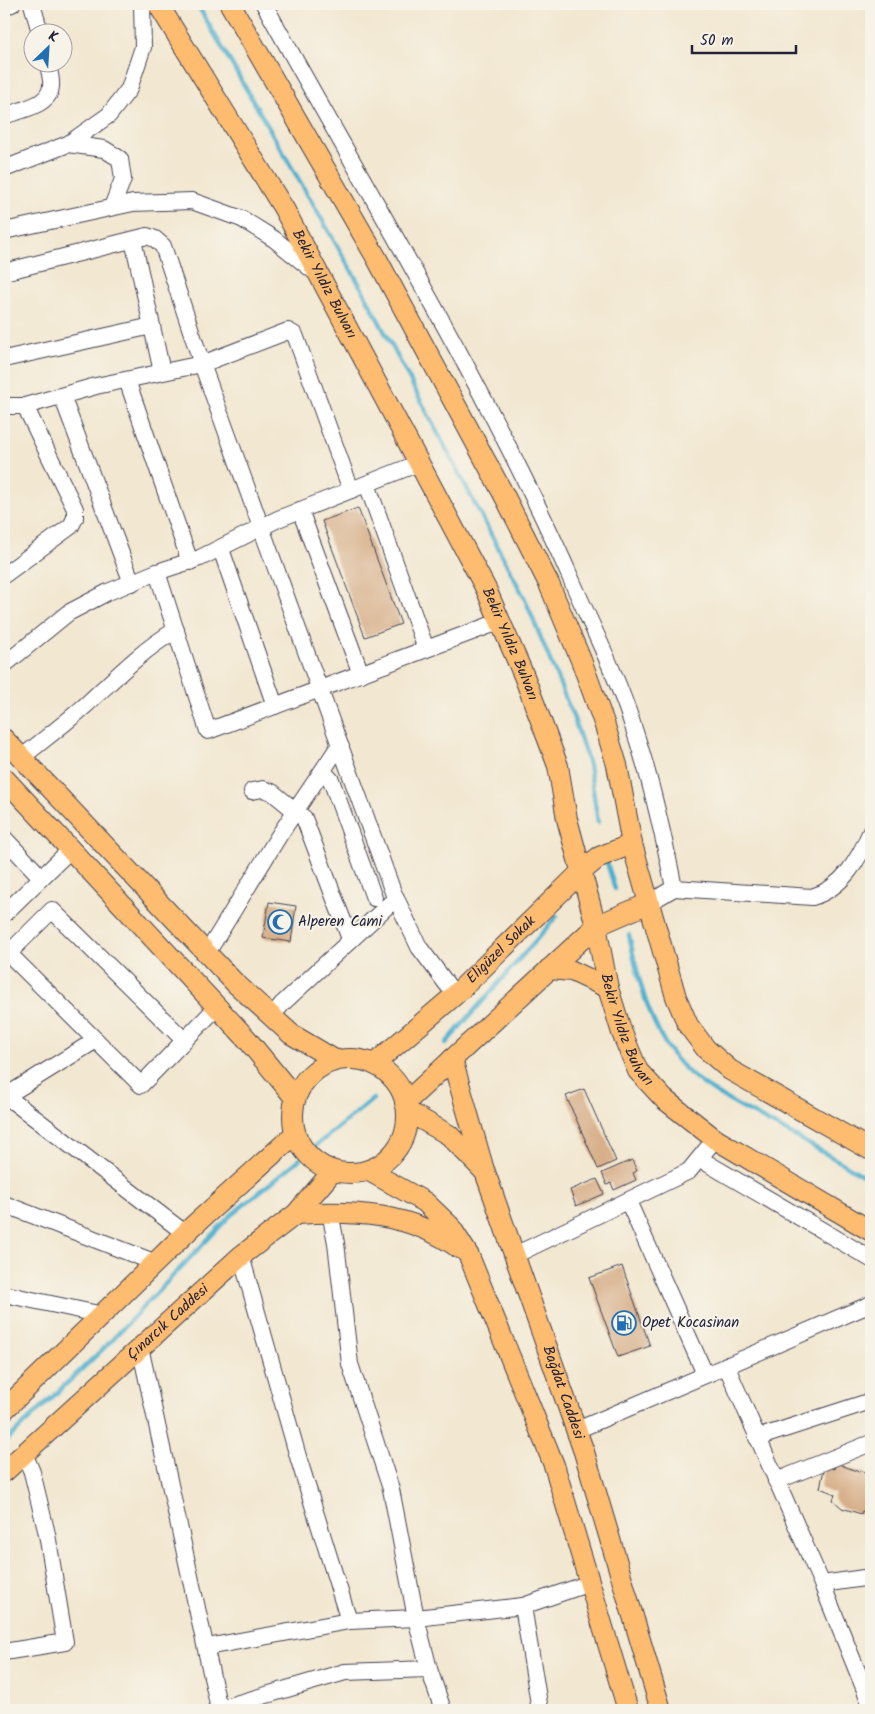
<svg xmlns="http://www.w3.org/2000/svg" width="875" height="1714" viewBox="0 0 875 1714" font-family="Kalam,sans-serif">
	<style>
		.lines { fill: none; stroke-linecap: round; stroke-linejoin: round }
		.stream { stroke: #50b0cf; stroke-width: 4.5 }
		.building { fill: #d7af89 }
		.minor-casing { stroke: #414051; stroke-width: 18 }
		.major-casing { stroke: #414051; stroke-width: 22 }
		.minor { stroke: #fff; stroke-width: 16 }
		.major { stroke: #fdbc70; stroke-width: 20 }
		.labels { text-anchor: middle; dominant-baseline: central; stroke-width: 4; stroke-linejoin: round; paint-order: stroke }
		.street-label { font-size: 15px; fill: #22223b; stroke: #f7f3e8 }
		.poi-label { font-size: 15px; fill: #22223b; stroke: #f7f3e8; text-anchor: start }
	</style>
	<rect width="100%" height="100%" fill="#f7f3e8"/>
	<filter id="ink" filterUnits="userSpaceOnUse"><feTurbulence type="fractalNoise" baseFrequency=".02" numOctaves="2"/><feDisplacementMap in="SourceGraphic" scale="10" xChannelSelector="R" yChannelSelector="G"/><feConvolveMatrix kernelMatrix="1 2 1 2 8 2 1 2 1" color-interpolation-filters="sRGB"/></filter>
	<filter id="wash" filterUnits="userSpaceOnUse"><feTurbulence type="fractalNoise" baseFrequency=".0096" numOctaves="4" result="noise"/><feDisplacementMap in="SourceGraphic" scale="20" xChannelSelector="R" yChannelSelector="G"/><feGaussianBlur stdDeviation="1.12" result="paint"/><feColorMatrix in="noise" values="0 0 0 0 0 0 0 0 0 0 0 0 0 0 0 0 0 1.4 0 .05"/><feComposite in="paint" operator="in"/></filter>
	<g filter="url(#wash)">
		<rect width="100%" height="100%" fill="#f2e7d0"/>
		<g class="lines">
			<!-- stream -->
			<g class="stream">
				<polyline points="197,4 361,287 525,599 574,719 589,765 598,822"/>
				<polyline points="606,859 615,889"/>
				<path d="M629 935C638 977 648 1023 675 1058 701 1091 753 1113 789 1133 816 1148 844 1164 871 1180"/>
				<polyline points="446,1043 557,916"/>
				<polyline points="313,1148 373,1099"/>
				<polyline points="4,1443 106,1346 230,1216 300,1159"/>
			</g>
		</g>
		<g id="blocks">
			<!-- building -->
			<g class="building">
				<polygon points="358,508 401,624 365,637 322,521"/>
				<polygon points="269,902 296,906 291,942 263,938"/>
				<polygon points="584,1089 616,1161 598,1169 566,1096"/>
				<polygon points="632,1160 637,1171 633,1173 636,1180 614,1190 611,1183 607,1185 602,1173"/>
				<polygon points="597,1179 604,1194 576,1206 570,1190"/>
				<polygon points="622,1266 650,1346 618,1357 589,1278"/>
				<polygon points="836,1463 859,1472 860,1470 871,1477 871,1508 869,1508 867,1513 862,1511 861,1514 842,1508 833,1500 835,1494 820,1488 825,1465 834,1469"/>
			</g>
		</g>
	</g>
	<g filter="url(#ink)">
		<use href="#blocks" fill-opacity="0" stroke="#414051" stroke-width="1"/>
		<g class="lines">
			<!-- minor casing -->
			<g class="minor-casing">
				<g id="minor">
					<polyline points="32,4 40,32"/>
					<path d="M264 4C369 195 484 381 572 581 593 629 617 676 633 726 651 779 663 833 674 888L812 897C843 888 859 859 871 831"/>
					<polyline points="4,6 12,4"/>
					<path d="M4 116C19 110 50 106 51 86 52 79 49 70 47 62"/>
					<polyline points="68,144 104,149 120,159 123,179 112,207"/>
					<polyline points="4,169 68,144 109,115 129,89 143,47 142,4"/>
					<polyline points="4,231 133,203 192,201 242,219 274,239 315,272"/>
					<polyline points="133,240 162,372"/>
					<polyline points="4,272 147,236 155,239 163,246 202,364 393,892 419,947 455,995"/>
					<polyline points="4,359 152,326"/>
					<polyline points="127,380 190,562"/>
					<polyline points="62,396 132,583"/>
					<polyline points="4,406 25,406 96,386 202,364 288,331 295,335 351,490"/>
					<polyline points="367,484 426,649"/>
					<polyline points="300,510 361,674"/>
					<polyline points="221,549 275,706"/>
					<polyline points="157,572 208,731 501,621"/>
					<polyline points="4,575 71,526 75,518 75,509 25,406"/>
					<polyline points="4,665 68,613 108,592 157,572 200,558 278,519 419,463"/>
					<path d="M21 758C43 740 66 723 87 704 116 677 142 650 176 630"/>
					<polyline points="323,771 331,780 374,898"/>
					<polyline points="252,791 263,789 272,792 304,818 350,939"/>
					<polyline points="4,838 40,876"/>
					<polyline points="649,903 674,888"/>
					<polyline points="4,914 71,849"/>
					<polyline points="4,949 141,1085 217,1007"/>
					<polyline points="207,953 280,834 337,749 341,747"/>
					<polyline points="8,954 52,910 184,1040"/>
					<polyline points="272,1016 282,1004 396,898"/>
					<polyline points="6,1096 96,1040"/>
					<polyline points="4,1098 6,1096 186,1234"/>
					<polyline points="700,1159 871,1259"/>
					<polyline points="628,1201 705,1374"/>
					<polyline points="4,1204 156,1263"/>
					<polyline points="330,1212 336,1243 350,1364 391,1489 416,1618 429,1669 443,1710"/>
					<polyline points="515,1255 689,1171 715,1139"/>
					<polyline points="241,1256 299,1460 349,1621"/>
					<polyline points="4,1294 103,1315"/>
					<polyline points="140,1347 219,1709"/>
					<polyline points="726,1365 822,1584 871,1705"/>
					<polyline points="577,1430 871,1304"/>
					<polyline points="757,1438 871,1401"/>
					<polyline points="776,1481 871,1443"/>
					<polyline points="822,1584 871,1577"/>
					<polyline points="207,1647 349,1621 416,1618 523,1606"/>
					<polyline points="4,1652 65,1642 47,1534 32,1472 24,1453"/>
					<polyline points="215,1710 345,1672 429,1669"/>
					<polyline points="540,1710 523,1606 590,1583"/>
				</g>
			</g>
			<!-- major casing -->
			<g class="major-casing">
				<g id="major">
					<path id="s1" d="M158 4 284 209 486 589 524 676 558 766 567 819 596 926 608 988 622 1033 638 1071 664 1099 715 1139 871 1231"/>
					<polyline points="230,4 376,257 505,497 549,584 581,660 604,723 617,765 632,844 676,997 688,1025 706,1049 730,1070 871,1150"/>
					<polyline points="4,739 234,982 291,1034 335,1060"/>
					<polyline points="4,778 246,1038 295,1098"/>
					<polyline points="549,969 572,971 608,988"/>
					<circle cx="350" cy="1116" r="57"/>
					<polyline points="452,1059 484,1170"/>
					<path id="s2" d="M374 1064 455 995 581 872 599 857 632 844"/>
					<polyline points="405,1103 596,926 649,903"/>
					<path id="s3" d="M407 1111 449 1135 485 1172 584 1452 661 1710"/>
					<polyline points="369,1171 425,1202 450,1226 469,1256 554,1465 628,1710"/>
					<path d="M296 1214C355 1210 410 1213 459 1248"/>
					<polyline points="4,1410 193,1226 295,1134"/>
					<path id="s4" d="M4 1472 241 1256 296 1214 333 1171"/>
				</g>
			</g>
			<!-- minor -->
			<use href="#minor" class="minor"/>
			<!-- major -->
			<use href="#major" class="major"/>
		</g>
	</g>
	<!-- icons -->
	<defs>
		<g id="mosque-ring" transform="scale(1.25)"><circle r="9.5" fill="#f7f3e8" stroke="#1f6fb2" stroke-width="1.5"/><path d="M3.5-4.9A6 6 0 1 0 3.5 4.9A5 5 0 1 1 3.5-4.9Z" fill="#1f6fb2"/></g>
		<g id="fuel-ring" transform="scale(1.25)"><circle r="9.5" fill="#f7f3e8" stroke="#1f6fb2" stroke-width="1.5"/><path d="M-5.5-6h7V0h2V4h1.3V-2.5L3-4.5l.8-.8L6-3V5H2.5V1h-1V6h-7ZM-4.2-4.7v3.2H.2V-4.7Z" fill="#1f6fb2"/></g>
	</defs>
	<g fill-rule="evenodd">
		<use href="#mosque-ring" x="280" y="922"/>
		<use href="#fuel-ring" x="624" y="1323"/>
	</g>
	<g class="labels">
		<!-- street labels -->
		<g class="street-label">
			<text stroke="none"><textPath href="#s1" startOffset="326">Bekir Yıldız Bulvarı</textPath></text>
			<text stroke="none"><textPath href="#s1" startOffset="731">Bekir Yıldız Bulvarı</textPath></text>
			<text stroke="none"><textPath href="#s2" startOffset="171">Eligüzel Sokak</textPath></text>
			<text stroke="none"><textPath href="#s1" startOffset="1136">Bekir Yıldız Bulvarı</textPath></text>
			<text stroke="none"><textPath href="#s4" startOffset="222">Çınarcık Caddesi</textPath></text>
			<text stroke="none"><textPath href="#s3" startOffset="334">Bağdat Caddesi</textPath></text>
		</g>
		<!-- poi labels -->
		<g class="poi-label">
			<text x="298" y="922">Alperen Cami</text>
			<text x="642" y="1323">Opet Kocasinan</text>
		</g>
	</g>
	<!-- margin -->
	<rect width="875" height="1714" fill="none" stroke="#f7f3e8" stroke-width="20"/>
	<!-- north arrow -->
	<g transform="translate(48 48) rotate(25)"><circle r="24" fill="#f7f3e8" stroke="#a29fa3"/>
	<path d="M0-4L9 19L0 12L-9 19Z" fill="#1f6fb2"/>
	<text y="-8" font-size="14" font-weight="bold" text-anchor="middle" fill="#22223b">K</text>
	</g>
	<!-- scale -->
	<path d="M692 45v8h104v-8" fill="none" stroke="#22223b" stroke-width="2.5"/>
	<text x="700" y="45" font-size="15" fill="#22223b" stroke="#f7f3e8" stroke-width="4" paint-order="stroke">50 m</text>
</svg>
